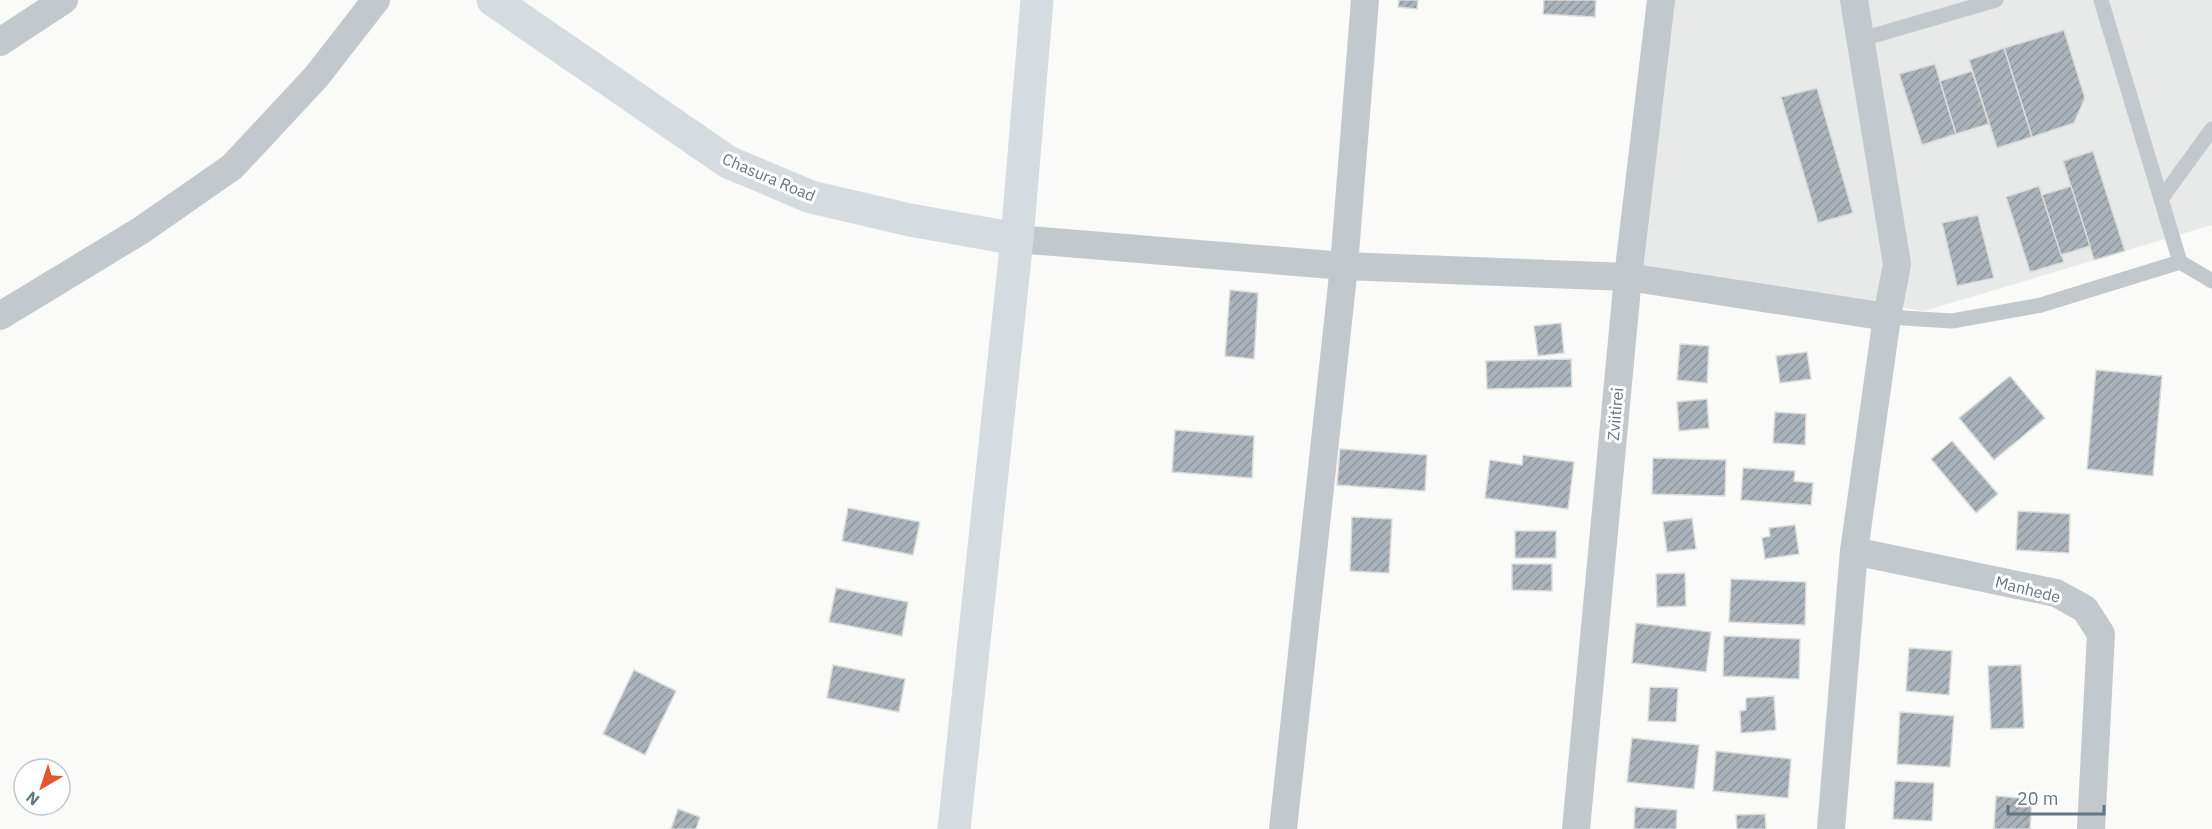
<svg xmlns="http://www.w3.org/2000/svg" width="2212" height="829" viewBox="0 0 2212 829" font-family="'IBM Plex Sans',sans-serif">
	<style>
		.built { fill: #e8e9e9 }
		.building { fill: url(#building-hatch); stroke: #dcdcda; stroke-width: 1.5 }
		.lines { fill: none; stroke-linecap: round; stroke-linejoin: round }
		.lane { stroke: #c3c8cc; stroke-width: 15 }
		.street { stroke: #c3c8cc; stroke-width: 28 }
		.secondary { stroke: #d6dbdf; stroke-width: 33 }
		.labels { text-anchor: middle; dominant-baseline: central; stroke-width: 6; stroke-linejoin: round; paint-order: stroke }
		.street-label { font-size: 16px; fill: #657683; stroke: #fff }
	</style>
	<defs>
		<pattern id="building-hatch" width="6" height="6" patternUnits="userSpaceOnUse" patternTransform="scale(1.5)"><rect width="6" height="6" fill="#aab3b9"/><path d="M-1 1l2-2M0 6l6-6M5 7l2-2" fill="none" stroke="#8e969c"/></pattern>
	</defs>
	<rect width="100%" height="100%" fill="#fafaf8"/>
	<!-- built -->
	<polygon class="built" points="1662,0 2212,0 2212,225 1924,311 1641,267"/>
	<!-- building -->
	<g class="building">
		<polygon points="1399,0 1418,0 1417,9 1398,7"/>
		<polygon points="1544,0 1596,0 1595,17 1543,14"/>
		<polygon points="2064,30 2085,98 2074,123 2032,137 2004,48"/>
		<polygon points="2004,48 2032,137 1997,148 1969,60"/>
		<polygon points="1935,64 1956,134 1922,145 1899,74"/>
		<polygon points="1972,71 1989,124 1956,134 1940,81"/>
		<polygon points="1817,88 1853,213 1818,223 1781,97"/>
		<polygon points="2093,151 2125,251 2094,260 2063,161"/>
		<polygon points="2039,186 2064,262 2030,272 2006,197"/>
		<polygon points="2071,186 2090,246 2061,255 2042,195"/>
		<polygon points="1978,215 1994,278 1957,286 1942,223"/>
		<polygon points="1230,290 1258,293 1254,359 1225,356"/>
		<polygon points="1561,323 1564,353 1538,356 1534,326"/>
		<polygon points="1680,344 1709,346 1707,383 1677,380"/>
		<polygon points="1807,352 1811,379 1780,383 1776,356"/>
		<polygon points="1571,359 1572,387 1487,389 1486,361"/>
		<polygon points="2096,370 2162,376 2153,476 2087,469"/>
		<polygon points="2010,376 2045,418 1994,460 1959,418"/>
		<polygon points="1707,399 1709,428 1679,431 1677,402"/>
		<polygon points="1775,412 1806,414 1805,445 1773,443"/>
		<polygon points="1175,430 1254,436 1252,478 1172,472"/>
		<polygon points="1952,441 1998,494 1976,513 1931,459"/>
		<polygon points="1340,449 1427,455 1425,491 1337,485"/>
		<polygon points="1523,455 1574,462 1568,509 1485,498 1490,460 1522,465"/>
		<polygon points="1653,458 1726,460 1725,496 1652,494"/>
		<polygon points="1743,468 1795,471 1794,481 1813,483 1811,505 1741,500"/>
		<polygon points="848,508 920,522 913,555 842,541"/>
		<polygon points="2018,511 2070,514 2069,553 2016,550"/>
		<polygon points="1352,517 1392,519 1389,573 1350,571"/>
		<polygon points="1692,518 1696,549 1667,552 1663,522"/>
		<polygon points="1795,525 1799,554 1765,559 1762,538 1770,536 1769,528"/>
		<rect x="1515" y="531" width="41" height="27"/>
		<polygon points="1512,564 1552,564 1552,591 1512,590"/>
		<polygon points="1685,573 1686,606 1657,607 1656,574"/>
		<polygon points="1731,579 1806,582 1805,625 1729,622"/>
		<polygon points="836,588 908,602 902,636 829,622"/>
		<polygon points="1636,623 1711,632 1706,672 1632,663"/>
		<polygon points="1724,636 1800,639 1799,679 1723,676"/>
		<polygon points="1909,648 1952,651 1949,695 1906,691"/>
		<polygon points="833,665 905,679 899,712 827,698"/>
		<polygon points="2021,665 2024,728 1991,729 1988,666"/>
		<polygon points="634,670 676,691 645,755 603,734"/>
		<polygon points="1650,687 1678,688 1676,722 1648,721"/>
		<polygon points="1774,696 1776,730 1741,733 1740,711 1746,710 1746,698"/>
		<polygon points="1900,712 1954,716 1950,767 1897,764"/>
		<polygon points="1632,738 1699,745 1694,789 1627,782"/>
		<polygon points="1716,751 1791,759 1788,798 1713,791"/>
		<polygon points="1895,781 1934,783 1932,821 1893,819"/>
		<polygon points="1996,796 2032,799 2030,829 1994,829"/>
		<polygon points="1635,807 1677,810 1676,829 1634,829"/>
		<polygon points="678,809 700,817 696,829 671,829"/>
		<polygon points="1765,814 1766,829 1737,829 1736,815"/>
	</g>
	<g class="lines">
		<!-- lane -->
		<g class="lane">
			<polyline points="2101,0 2180,262"/>
			<polyline points="1862,39 1996,0"/>
			<polyline points="2161,199 2212,129"/>
			<polyline points="1887,317 1952,321 2041,305 2180,262 2212,281"/>
		</g>
		<!-- street -->
		<g class="street">
			<polyline points="0,42 64,0"/>
			<polyline points="1017,239 1344,266 1628,277 1887,317"/>
			<polyline points="0,316 140,231 232,167 316,77 376,0"/>
			<polyline points="1854,551 2056,593 2085,609 2101,634 2091,829"/>
			<polyline points="1283,829 1344,266 1365,0"/>
			<polyline points="1576,829 1628,277 1661,0"/>
			<polyline points="1831,829 1854,551 1887,317 1897,264 1854,0"/>
		</g>
		<!-- secondary -->
		<g class="secondary">
			<polyline points="493,0 728,162 811,197 910,220 1017,239"/>
			<polyline points="954,829 1017,239 1037,0"/>
		</g>
	</g>
	<g class="labels">
		<!-- street labels -->
		<g class="street-label">
			<text transform="translate(769 177) rotate(23)">Chasura Road</text>
			<text transform="translate(1615 414) rotate(-85)">Zviitirei</text>
			<text transform="translate(2028 589) rotate(14)">Manhede</text>
		</g>
	</g>
	<!-- north arrow -->
	<g transform="translate(42 787) rotate(219)"><circle r="28" fill="#ffffff" stroke="#c1c8cd" stroke-width="1.5"/>
	<path d="M0-4.5L10 22L0 15L-10 22Z" fill="#e4572e"/>
	<text y="-9" font-size="16" font-weight="bold" text-anchor="middle" fill="#657683">N</text>
	</g>
	<!-- scale -->
	<path d="M2008 805v9h96v-9" fill="none" stroke="#657683" stroke-width="3"/>
	<text x="2017" y="805" font-size="18" fill="#657683" stroke="#ffffff" stroke-width="4.5" paint-order="stroke">20 m</text>
</svg>
